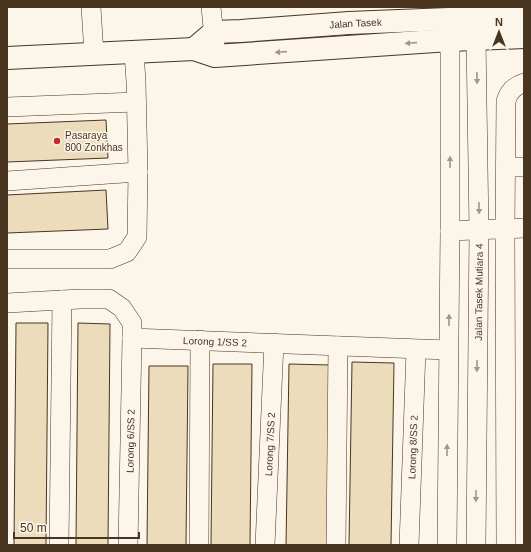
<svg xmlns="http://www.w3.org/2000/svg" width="531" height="552" viewBox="0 0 531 552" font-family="Arial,sans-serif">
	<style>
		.building { fill: #ecdcbc; stroke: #4a3520 }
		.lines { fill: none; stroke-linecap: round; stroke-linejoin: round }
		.minor-casing { stroke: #4a3520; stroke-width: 20 }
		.major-casing { stroke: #4a3520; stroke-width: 24 }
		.minor { stroke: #fbf6e9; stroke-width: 19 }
		.major { stroke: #fbf6e9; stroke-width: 22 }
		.oneway { fill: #a29684 }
		.poi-dot { fill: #c62828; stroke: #fbf6e9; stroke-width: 1.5 }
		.labels { text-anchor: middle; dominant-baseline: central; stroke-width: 3; stroke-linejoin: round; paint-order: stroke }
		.street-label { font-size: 10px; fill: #4a3520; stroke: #fbf6e9 }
		.poi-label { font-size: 10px; fill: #4a3520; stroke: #fbf6e9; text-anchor: start }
	</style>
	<rect width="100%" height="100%" fill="#fbf6e9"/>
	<!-- building -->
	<g class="building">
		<polygon points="106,120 108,158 7,162 7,124"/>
		<polygon points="106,190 108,229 7,233 7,195"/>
		<polygon points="16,323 48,323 46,545 14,545"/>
		<polygon points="78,323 110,324 108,545 76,545"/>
		<polygon points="352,362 394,363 391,545 349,545"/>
		<polygon points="213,364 252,364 250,545 211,545"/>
		<polygon points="289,364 330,365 328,545 286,545"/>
		<polygon points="149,366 188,366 186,545 147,545"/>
	</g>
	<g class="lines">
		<!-- minor casing -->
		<g class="minor-casing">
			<g id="minor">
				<polyline points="91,7 94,54"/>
				<polyline points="211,7 215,47"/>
				<polyline points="7,107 136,102"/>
				<polyline points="506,167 524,167"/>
				<polyline points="7,181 138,172"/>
				<polyline points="450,231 524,228"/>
				<polyline points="7,259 110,259 127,252 137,237 138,172 136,82 134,52"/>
				<path id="s1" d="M7 303 80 299H109L122 308 132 323V338L448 350"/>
				<polyline points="59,545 62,300"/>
				<path id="s2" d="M128 545 132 338"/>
				<polyline points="199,545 200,340"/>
				<path id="s3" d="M265 545 274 343"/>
				<polyline points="336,545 338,346"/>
				<path id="s4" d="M409 545 416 350"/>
				<polyline points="447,545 450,231 450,40"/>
				<path id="s5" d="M476 545 479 230 476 39"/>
				<path d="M506 545 505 229 506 101C509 91 514 86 524 83"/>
			</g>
		</g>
		<!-- major casing -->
		<g class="major-casing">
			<g id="major">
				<path id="s6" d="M194 49 214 32 241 31 349 23 524 16"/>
				<polyline points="7,58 194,49 215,56 450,40 524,37"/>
			</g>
		</g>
		<!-- minor -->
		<use href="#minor" class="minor"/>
		<!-- major -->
		<use href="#major" class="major"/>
	</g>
	<!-- one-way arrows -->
	<defs><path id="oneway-solid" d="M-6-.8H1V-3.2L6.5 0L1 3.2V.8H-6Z"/></defs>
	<g class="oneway">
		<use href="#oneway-solid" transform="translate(411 43) rotate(176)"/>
		<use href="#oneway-solid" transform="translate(281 52) rotate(176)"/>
		<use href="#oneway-solid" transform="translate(477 78) rotate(89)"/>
		<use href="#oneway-solid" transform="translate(450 162) rotate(-90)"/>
		<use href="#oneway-solid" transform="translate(479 208) rotate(89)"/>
		<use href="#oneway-solid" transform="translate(449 320) rotate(-89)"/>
		<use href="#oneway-solid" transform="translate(477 366) rotate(91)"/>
		<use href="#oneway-solid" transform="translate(447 450) rotate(-89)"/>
		<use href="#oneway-solid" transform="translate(476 496) rotate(91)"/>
	</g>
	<!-- markers -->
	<circle class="poi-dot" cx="57" cy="141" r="4"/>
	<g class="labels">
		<!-- street labels -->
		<g class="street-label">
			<text stroke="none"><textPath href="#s6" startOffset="168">Jalan Tasek</textPath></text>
			<text stroke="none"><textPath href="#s5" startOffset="253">Jalan Tasek Mutiara 4</textPath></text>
			<text stroke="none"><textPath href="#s1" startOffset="234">Lorong 1/SS 2</textPath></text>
			<text stroke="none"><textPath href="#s2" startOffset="104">Lorong 6/SS 2</textPath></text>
			<text stroke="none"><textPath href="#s3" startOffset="101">Lorong 7/SS 2</textPath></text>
			<text stroke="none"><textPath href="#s4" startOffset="98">Lorong 8/SS 2</textPath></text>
		</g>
		<!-- poi labels -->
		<g class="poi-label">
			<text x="65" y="135">Pasaraya<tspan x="65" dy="12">800 Zonkhas</tspan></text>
		</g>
	</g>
	<!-- border -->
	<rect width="531" height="552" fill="none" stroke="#4a3520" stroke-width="16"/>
	<!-- north arrow -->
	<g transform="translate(499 32)" stroke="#fbf6e9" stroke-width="3" paint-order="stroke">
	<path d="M0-3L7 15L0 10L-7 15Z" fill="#4a3520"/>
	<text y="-6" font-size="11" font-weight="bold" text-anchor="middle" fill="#4a3520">N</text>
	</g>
	<!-- scale -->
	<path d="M14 532v6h125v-6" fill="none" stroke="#4a3520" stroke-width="2"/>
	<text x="20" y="532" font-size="12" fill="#4a3520" stroke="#fbf6e9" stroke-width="3" paint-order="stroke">50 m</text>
</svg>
